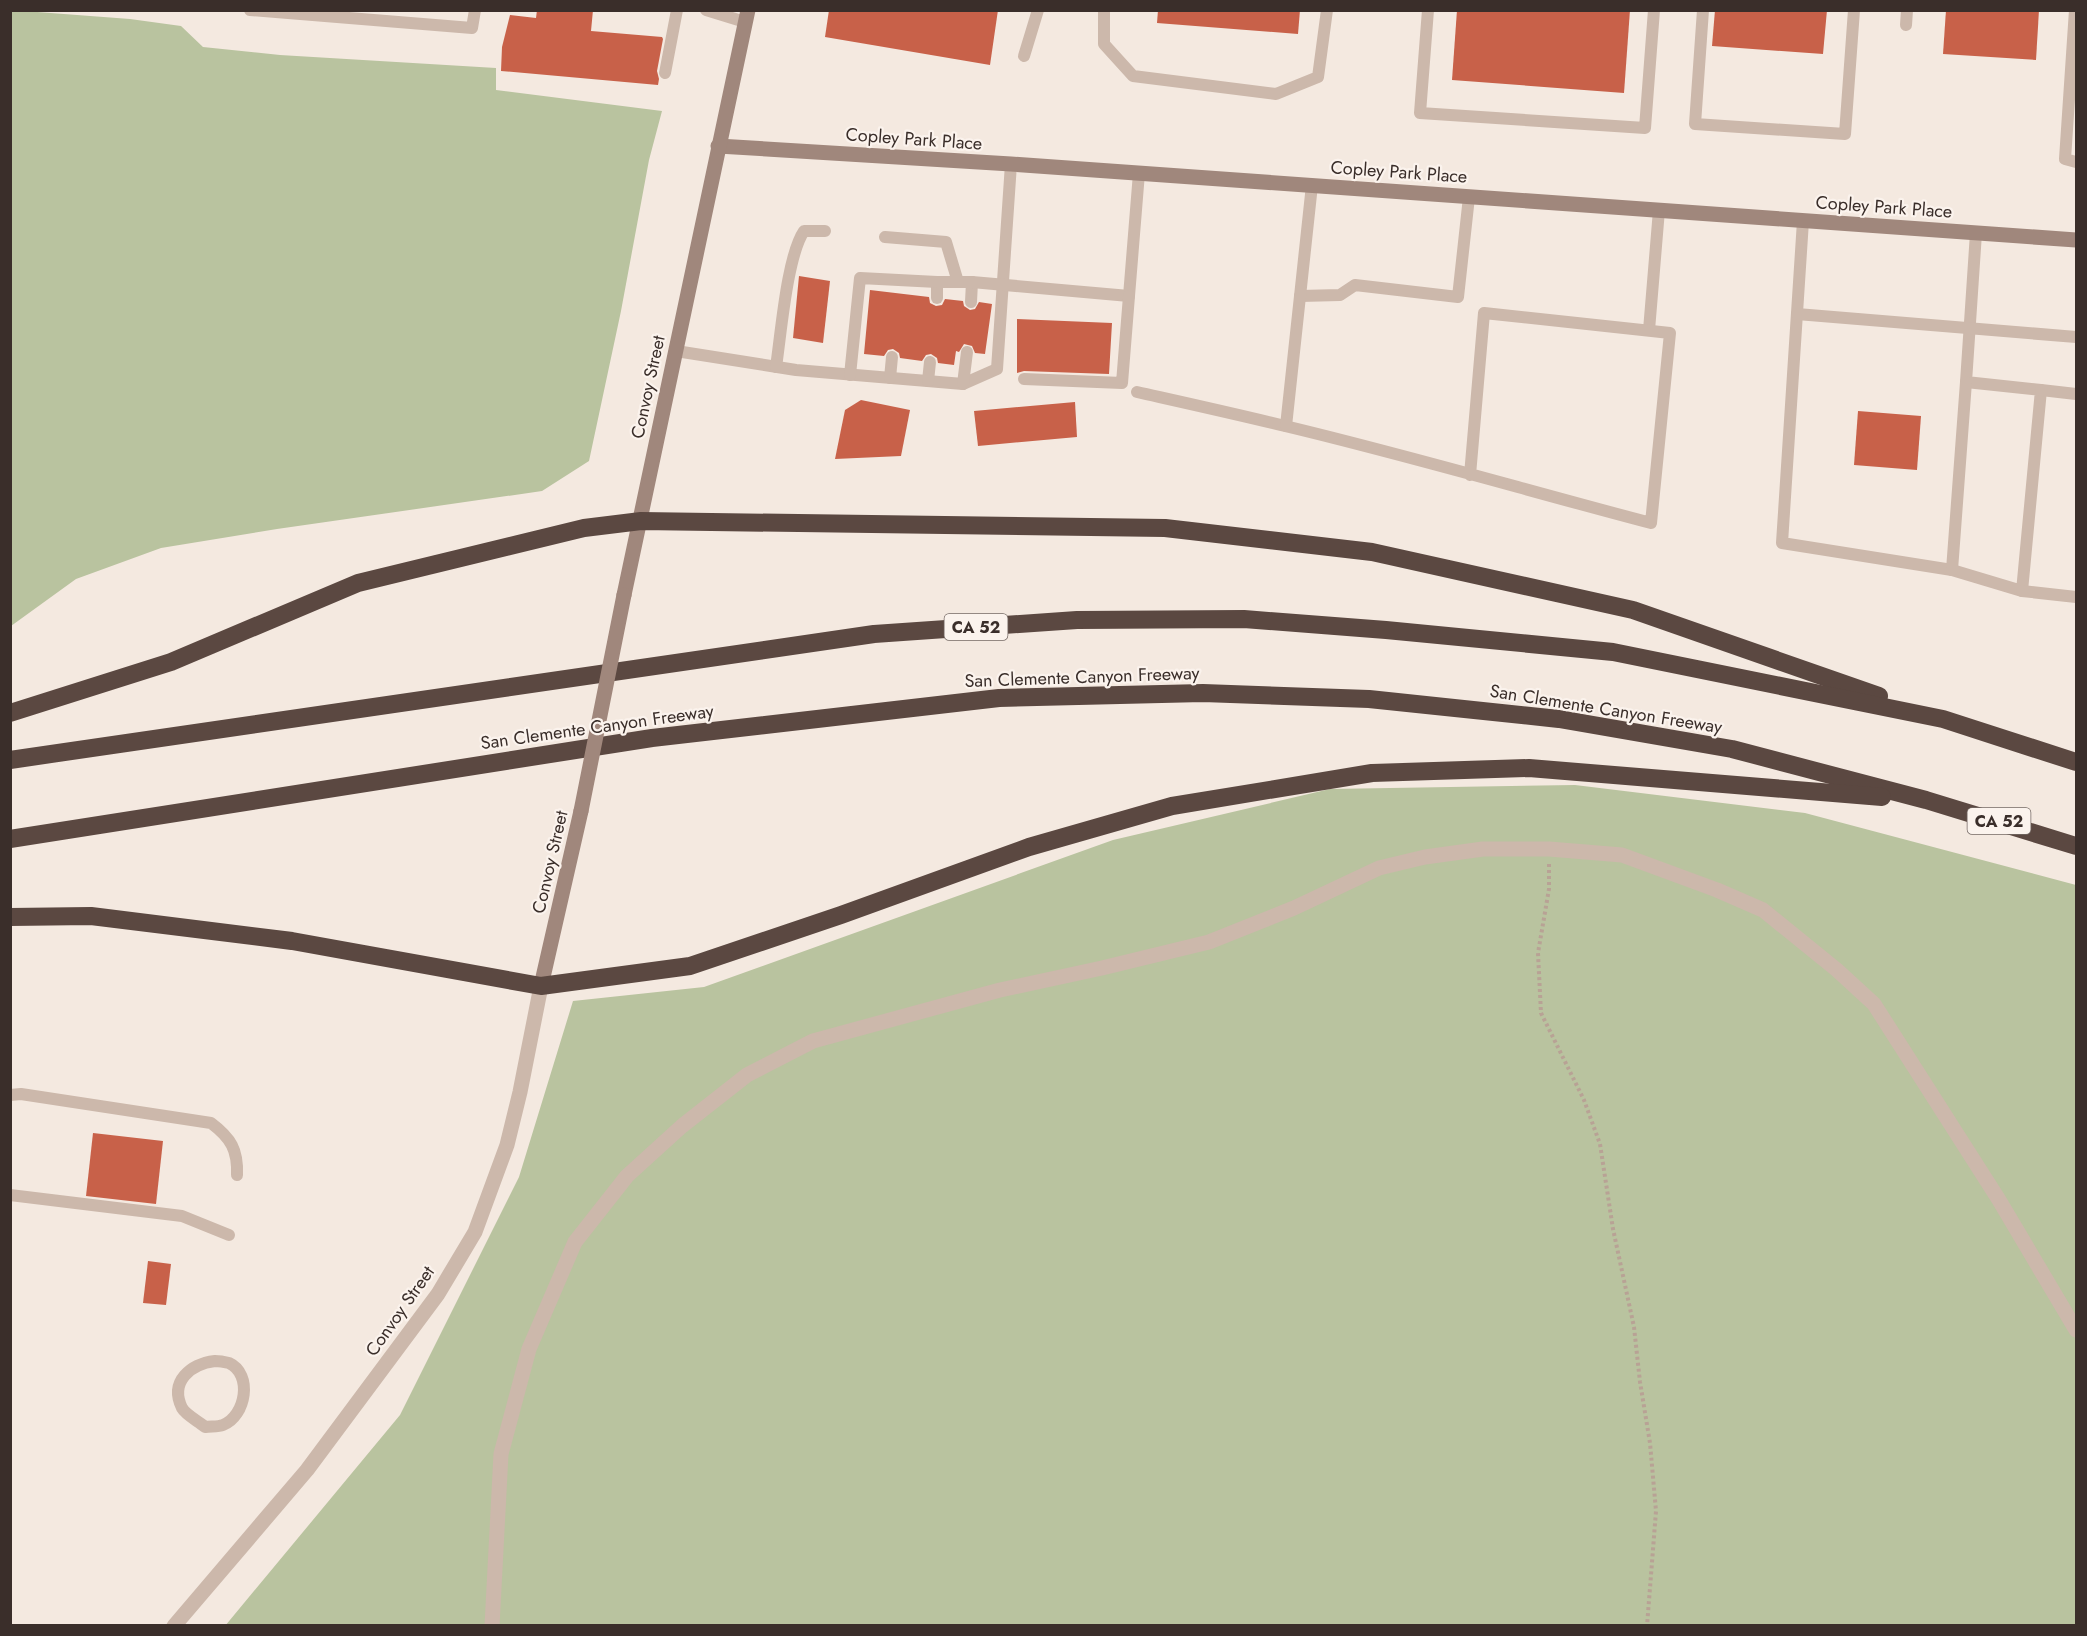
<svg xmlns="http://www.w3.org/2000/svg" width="2087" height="1636" viewBox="0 0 2087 1636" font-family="Jost,sans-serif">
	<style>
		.green { fill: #b9c39f }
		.building { fill: #c86149 }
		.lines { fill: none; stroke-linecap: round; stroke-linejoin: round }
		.path { stroke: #b8a295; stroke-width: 4; stroke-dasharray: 3 3; stroke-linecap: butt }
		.lane { stroke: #ccb8ab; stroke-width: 12 }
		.street { stroke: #ccb8ab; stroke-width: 15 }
		.secondary { stroke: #a0877c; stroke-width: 15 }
		.highway { stroke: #5b4841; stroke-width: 18 }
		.secondary-bridge { stroke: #a0877c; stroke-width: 15 }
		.labels { text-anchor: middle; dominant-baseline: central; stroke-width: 4.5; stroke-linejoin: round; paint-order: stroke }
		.shield { fill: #fbf3ed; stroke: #746964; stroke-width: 1.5 }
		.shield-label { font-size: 16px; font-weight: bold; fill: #3a2e2a }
		.street-label { font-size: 18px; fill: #3a2e2a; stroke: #fbf3ed }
	</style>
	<rect width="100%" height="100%" fill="#f4e9e0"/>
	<!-- green -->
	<g class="green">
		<polygon points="11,10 130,19 181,26 203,47 280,55 496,68 496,90 662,111 649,160 621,311 589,461 542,491 277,529 161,548 76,579 11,626"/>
		<polygon points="1575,785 1805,813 2076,885 2076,1625 225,1626 400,1415 519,1177 573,1001 704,987 1113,840 1330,789"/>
	</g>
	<!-- building -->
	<g class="building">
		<polygon points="537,10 593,10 591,31 662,37 663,39 657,71 659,79 658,85 501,71 502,47 510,15 536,18"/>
		<polygon points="829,10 998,10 990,65 825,37"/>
		<polygon points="1158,10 1300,10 1298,34 1157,23"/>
		<polygon points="1457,10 1630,10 1624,93 1452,80"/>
		<polygon points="1715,10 1827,10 1823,54 1712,46"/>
		<polygon points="1946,10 2039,10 2036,60 1943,54"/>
		<polygon points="799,276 830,281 823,343 793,338"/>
		<polygon points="870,290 929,297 930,303 936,306 942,305 945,299 963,301 964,306 970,310 975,309 979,302 992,304 985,354 975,353 972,346 964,344 959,352 956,351 954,365 938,363 937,358 931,354 926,355 922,361 900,358 899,353 893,349 888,350 884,356 864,354"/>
		<polygon points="1017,319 1112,323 1109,374 1024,371 1017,373"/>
		<polygon points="861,400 910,410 901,456 835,459 845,410"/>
		<polygon points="1075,402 1077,437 978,446 974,411"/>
		<polygon points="1858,411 1921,416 1917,470 1854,465"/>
		<polygon points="93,1133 163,1141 156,1204 86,1196"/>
		<polygon points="148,1261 171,1264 166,1305 143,1303"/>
	</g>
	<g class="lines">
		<!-- path -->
		<polyline class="path" points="1549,864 1549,889 1538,953 1541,1013 1584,1100 1600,1144 1613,1229 1634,1327 1640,1382 1650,1443 1656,1511 1647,1626"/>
		<!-- lane -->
		<g class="lane">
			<polyline points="250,10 472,28 475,10"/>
			<polyline points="706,10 745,22"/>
			<polyline points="1104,10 1104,44 1133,76 1276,94 1318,77 1327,10"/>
			<polyline points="1428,10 1420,113 1645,128 1654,10"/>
			<polyline points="1703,10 1695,124 1845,134 1854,10"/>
			<polyline points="2075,10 2065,159 2076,162"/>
			<polyline points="1906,25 1907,10"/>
			<polyline points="1024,56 1038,10"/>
			<polyline points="665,73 677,10"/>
			<polyline points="1803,221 1782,543 1952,570 2022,591 2041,390 1966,382 1976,233"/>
			<polyline points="885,237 946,242 958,282"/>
			<polyline points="1300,296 1340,295 1355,285 1458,297 1469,197"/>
			<polyline points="937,298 937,282"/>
			<polyline points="971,302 972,282"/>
			<polyline points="1797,314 2076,337"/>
			<polyline points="1649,330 1659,210"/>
			<polyline points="676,351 796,370 963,384 997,369 1011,164"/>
			<path d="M776 367C781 334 787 256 804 231H825"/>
			<polyline points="850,375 860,278 937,282 972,282 1129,296 1139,173"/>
			<polyline points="890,378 892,357"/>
			<polyline points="1024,379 1122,383 1129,296"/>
			<polyline points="928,381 930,362"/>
			<polyline points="963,384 967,352"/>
			<polyline points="2041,390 2076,394"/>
			<path d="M1137 392C1186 403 1236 414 1285 426 1407 455 1529 491 1651 523L1670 333 1484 313 1470 475"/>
			<polyline points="1286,426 1312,185"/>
			<polyline points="1952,570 1966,382"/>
			<polyline points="2022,591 2076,597"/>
			<path d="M10 1095 21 1094 211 1123C231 1138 238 1150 237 1175"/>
			<polyline points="10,1195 182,1216 229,1235"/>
			<path d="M215 1361C219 1361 225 1362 229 1363 253 1374 246 1416 223 1425 218 1427 210 1426 205 1427 198 1421 186 1415 182 1408 169 1381 191 1364 215 1361Z"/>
		</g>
		<!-- street -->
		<g class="street">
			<polyline points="174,1626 307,1470 438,1294 475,1232 507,1145 520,1092 541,986"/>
			<polyline points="492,1626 501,1454 529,1349 575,1242 627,1176 682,1126 747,1075 813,1041 1000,990 1102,968 1209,942 1294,908 1379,868 1425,857 1483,849 1549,849 1622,855 1717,890 1763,910 1837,970 1874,1004 1999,1200 2076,1330"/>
		</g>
		<!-- secondary -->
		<g class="secondary">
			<polyline points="718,146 1011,164 2076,240"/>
			<polyline points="624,595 748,10"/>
			<polyline points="541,986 581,811"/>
		</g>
		<!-- highway -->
		<g class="highway">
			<polyline points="10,713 171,662 358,583 584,528 641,521 1165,528 1372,552 1633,610 1879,696"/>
			<polyline points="10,760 874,634 1077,620 1244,619 1386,630 1613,652 1943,719 2076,762"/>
			<polyline points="10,839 652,738 999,698 1203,693 1369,699 1559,719 1732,749 1926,800 2076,846"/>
			<polyline points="10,917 91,916 292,941 541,986 690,966 841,915 1029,847 1172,806 1372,773 1529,768 1882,797"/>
		</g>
		<!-- secondary-bridge -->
		<polyline class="secondary-bridge" points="581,811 624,595"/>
	</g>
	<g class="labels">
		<!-- shield labels -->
		<g class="shield">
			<rect x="944.5" y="614" width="63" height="26" rx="4.5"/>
			<rect x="1967.5" y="808" width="63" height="26" rx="4.5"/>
		</g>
		<g class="shield-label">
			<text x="976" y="627">CA 52</text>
			<text x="1999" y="821">CA 52</text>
		</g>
		<!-- street labels -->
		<g class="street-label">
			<text transform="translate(914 139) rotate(4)">Copley Park Place</text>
			<text transform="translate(1399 172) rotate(4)">Copley Park Place</text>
			<text transform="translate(1884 207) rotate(4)">Copley Park Place</text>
			<text transform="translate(648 387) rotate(-78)">Convoy Street</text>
			<text transform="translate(1082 677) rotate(-2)">San Clemente Canyon Freeway</text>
			<text transform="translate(1606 709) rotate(9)">San Clemente Canyon Freeway</text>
			<text transform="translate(597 727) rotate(-8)">San Clemente Canyon Freeway</text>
			<text transform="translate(550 862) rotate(-77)">Convoy Street</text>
			<text transform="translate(400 1311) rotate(-55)">Convoy Street</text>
		</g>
	</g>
	<!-- border -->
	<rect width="2087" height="1636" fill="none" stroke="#3a2e2a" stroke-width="24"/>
</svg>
